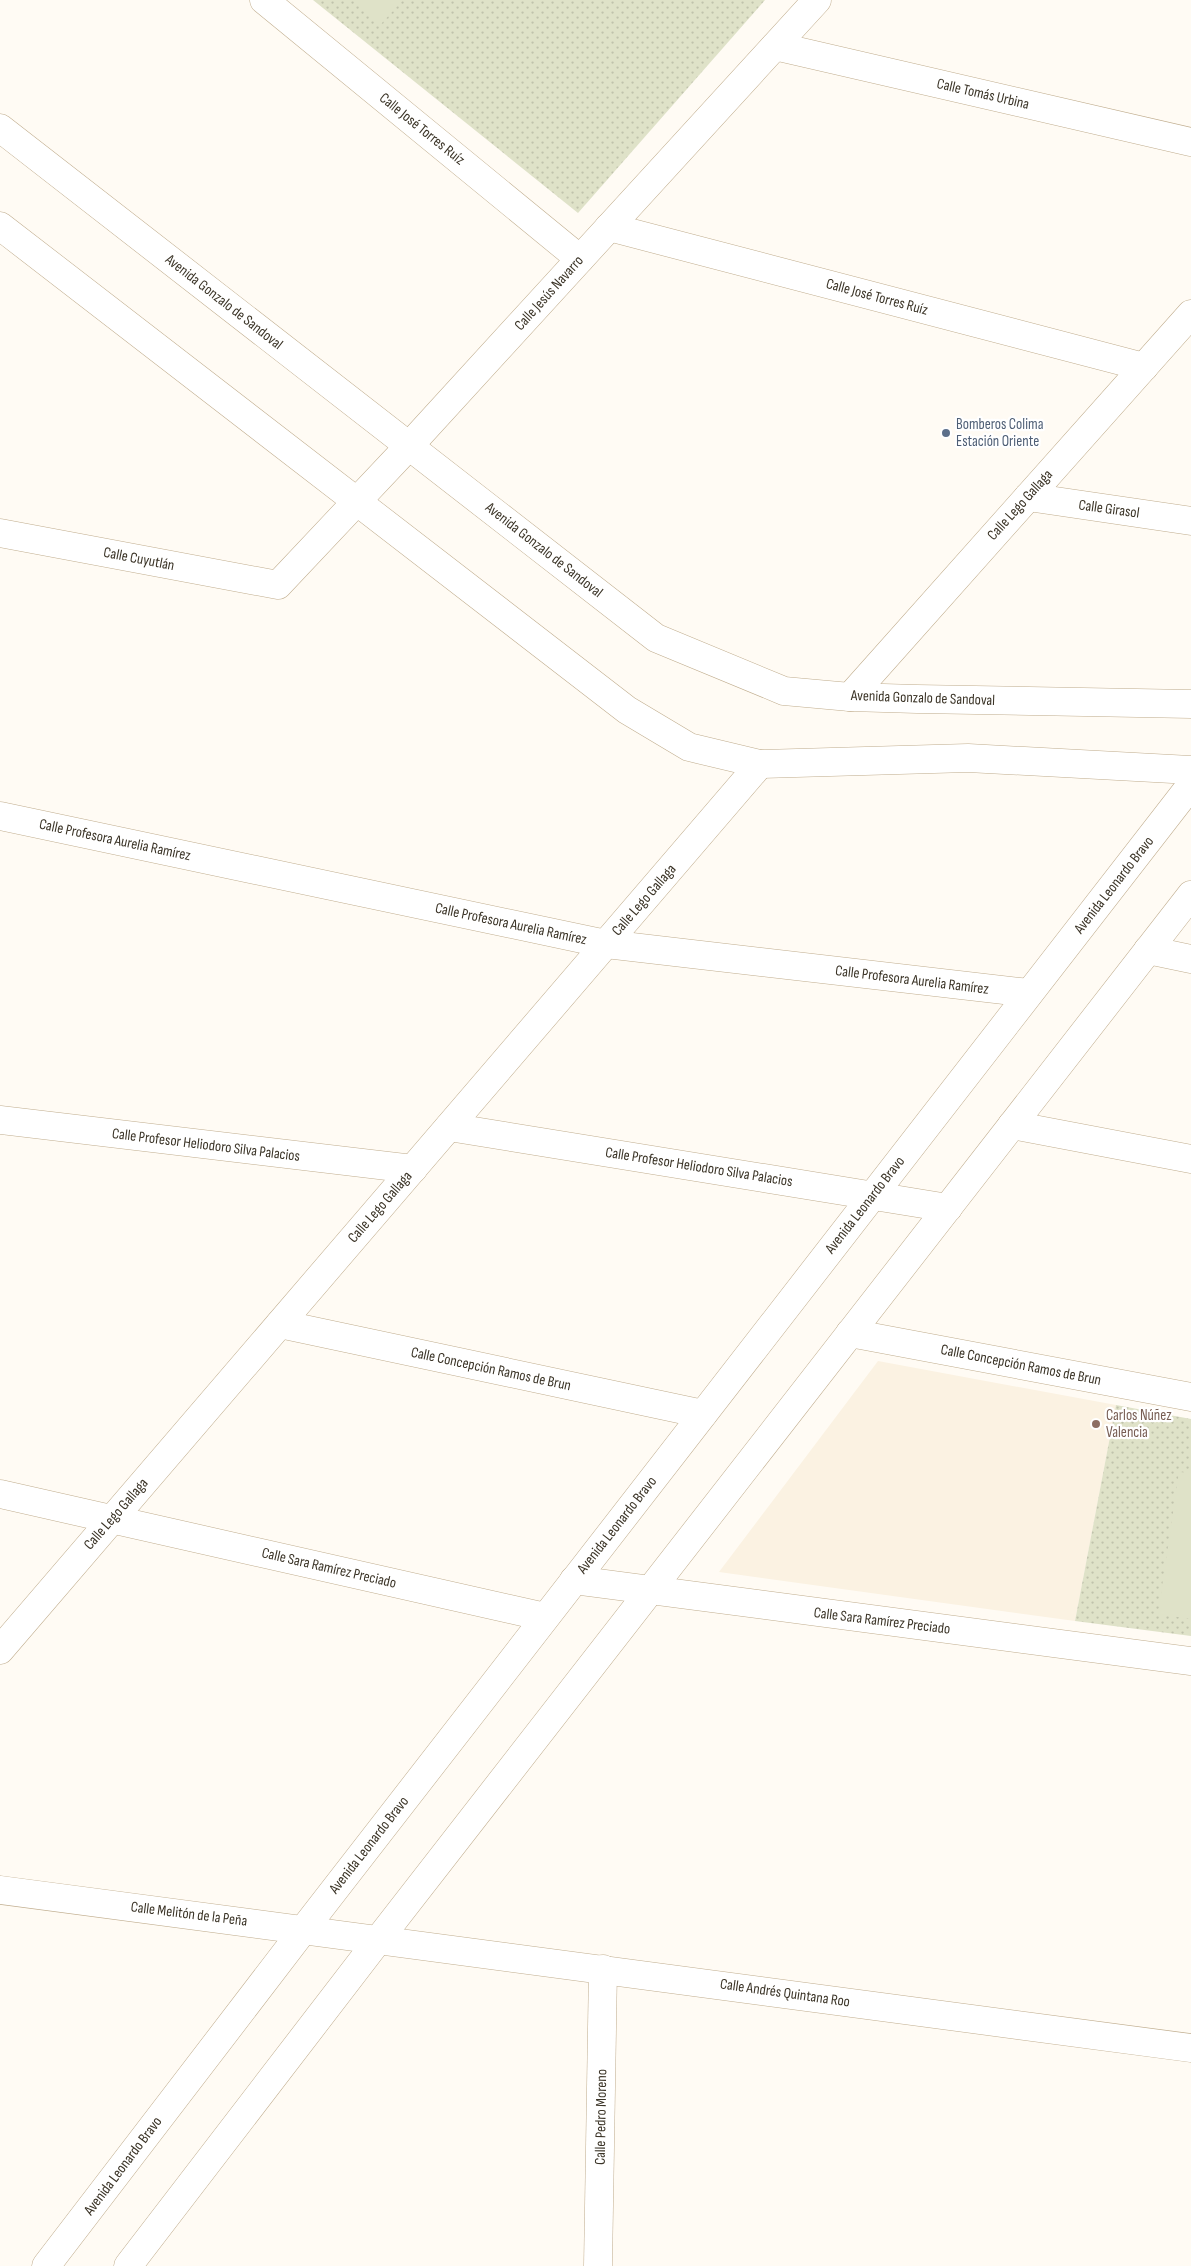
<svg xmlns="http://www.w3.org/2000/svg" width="1191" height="2266" viewBox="0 0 1191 2266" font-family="'Sofia Sans Condensed',sans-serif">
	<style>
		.built { fill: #fbf2e2 }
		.grass { fill: url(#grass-dots) }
		.garden { fill: #dfe2c8 }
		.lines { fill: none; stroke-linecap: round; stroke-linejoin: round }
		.minor-casing { stroke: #c0ad8e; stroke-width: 29 }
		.tertiary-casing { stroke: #c0ad8e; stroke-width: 29 }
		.secondary-casing { stroke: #c0ad8e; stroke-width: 29 }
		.minor { stroke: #fff; stroke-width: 28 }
		.tertiary { stroke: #fff; stroke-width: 28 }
		.secondary { stroke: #fff; stroke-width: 28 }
		.service-dot { fill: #5c6f8a; stroke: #fff; stroke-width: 2 }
		.education-dot { fill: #8d6e63; stroke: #fff; stroke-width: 2 }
		.labels { text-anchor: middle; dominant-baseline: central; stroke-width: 4.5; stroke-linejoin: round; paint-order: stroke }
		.street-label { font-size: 15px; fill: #3b3427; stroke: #fff }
		.service-label { font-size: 15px; fill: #4e5e75; stroke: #fff; text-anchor: start }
		.education-label { font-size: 15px; fill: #785e54; stroke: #fff; text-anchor: start }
	</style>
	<defs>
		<pattern id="grass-dots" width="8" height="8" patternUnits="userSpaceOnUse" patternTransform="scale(1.25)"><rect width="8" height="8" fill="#dfe2c8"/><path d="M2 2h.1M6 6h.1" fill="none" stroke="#c0c2ac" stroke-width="1.8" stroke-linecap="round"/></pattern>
	</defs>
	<rect width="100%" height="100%" fill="#fffbf4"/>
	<!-- built -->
	<polygon class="built" points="878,1361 1116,1405 1075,1621 719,1572"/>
	<!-- grass -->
	<g class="grass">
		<polygon points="313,0 765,0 578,213"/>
		<polygon points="1116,1405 1191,1419 1191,1636 1075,1621"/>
	</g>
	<!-- garden -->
	<g class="garden">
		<polygon points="355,0 403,0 381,24"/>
		<polygon points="1179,1472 1191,1473 1191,1619 1158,1614"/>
	</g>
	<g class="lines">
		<!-- minor casing -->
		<g class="minor-casing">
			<g id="minor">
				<polyline points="264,0 580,259"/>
				<polyline points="775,46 1191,142"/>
				<polyline points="609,227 1144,367"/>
				<polyline points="1028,497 1191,521"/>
				<polyline points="0,533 278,585 409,446 817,0"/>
				<polyline points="850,697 1191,314"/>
				<polyline points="0,816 606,944 1029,993"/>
				<polyline points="1148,950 1191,959"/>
				<polyline points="0,1120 413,1169"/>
				<polyline points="1012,1125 1191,1159"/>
				<polyline points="449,1127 948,1208"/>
				<polyline points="280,1324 703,1414"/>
				<polyline points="850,1333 1191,1397"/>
				<polyline points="0,1494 545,1617"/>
				<polyline points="574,1580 1191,1661"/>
				<polyline points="0,1650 760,764"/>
				<polyline points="0,1890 1191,2048"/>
				<polyline points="598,2266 603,1969"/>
			</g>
		</g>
		<!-- tertiary casing -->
		<g class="tertiary-casing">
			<g id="tertiary">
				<polyline points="46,2266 304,1929 1191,785"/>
				<polyline points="128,2266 379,1939 1191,895"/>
			</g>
		</g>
		<!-- secondary casing -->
		<g class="secondary-casing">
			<g id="secondary">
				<polyline points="0,128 656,638 784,691 850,697 917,699 1191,704"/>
				<polyline points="0,226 627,710 689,747 760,764 968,758 1191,770"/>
			</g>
		</g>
		<!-- minor -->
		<use href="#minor" class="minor"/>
		<!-- tertiary -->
		<use href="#tertiary" class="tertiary"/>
		<!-- secondary -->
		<use href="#secondary" class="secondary"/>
	</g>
	<!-- markers -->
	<circle class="service-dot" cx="946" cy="433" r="5"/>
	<circle class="education-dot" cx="1096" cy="1424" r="5"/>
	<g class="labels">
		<!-- street labels -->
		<g class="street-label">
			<text transform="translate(983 94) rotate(13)">Calle Tomás Urbina</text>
			<text transform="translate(422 129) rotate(39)">Calle José Torres Ruíz</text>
			<text transform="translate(549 293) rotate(-48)">Calle Jesús Navarro</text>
			<text transform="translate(877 297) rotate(15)">Calle José Torres Ruíz</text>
			<text transform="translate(224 302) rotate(38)">Avenida Gonzalo de Sandoval</text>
			<text transform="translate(1020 505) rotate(-48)">Calle Lego Gallaga</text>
			<text transform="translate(1109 509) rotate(8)">Calle Girasol</text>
			<text transform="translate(544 550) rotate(38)">Avenida Gonzalo de Sandoval</text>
			<text transform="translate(139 559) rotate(11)">Calle Cuyutlán</text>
			<text transform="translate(923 698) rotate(2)">Avenida Gonzalo de Sandoval</text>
			<text transform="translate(115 840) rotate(12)">Calle Profesora Aurelia Ramírez</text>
			<text transform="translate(1114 885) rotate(-52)">Avenida Leonardo Bravo</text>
			<text transform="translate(644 900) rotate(-49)">Calle Lego Gallaga</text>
			<text transform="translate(511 924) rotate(12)">Calle Profesora Aurelia Ramírez</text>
			<text transform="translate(912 980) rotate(7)">Calle Profesora Aurelia Ramírez</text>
			<text transform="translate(206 1145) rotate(7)">Calle Profesor Heliodoro Silva Palacios</text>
			<text transform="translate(699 1167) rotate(9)">Calle Profesor Heliodoro Silva Palacios</text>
			<text transform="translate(865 1205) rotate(-52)">Avenida Leonardo Bravo</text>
			<text transform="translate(380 1207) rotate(-49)">Calle Lego Gallaga</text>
			<text transform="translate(1021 1365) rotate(11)">Calle Concepción Ramos de Brun</text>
			<text transform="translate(491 1369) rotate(12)">Calle Concepción Ramos de Brun</text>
			<text transform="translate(116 1514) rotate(-49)">Calle Lego Gallaga</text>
			<text transform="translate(617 1525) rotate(-52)">Avenida Leonardo Bravo</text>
			<text transform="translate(329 1568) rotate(13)">Calle Sara Ramírez Preciado</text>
			<text transform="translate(882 1621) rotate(7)">Calle Sara Ramírez Preciado</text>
			<text transform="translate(369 1845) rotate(-52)">Avenida Leonardo Bravo</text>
			<text transform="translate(189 1914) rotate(7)">Calle Melitón de la Peña</text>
			<text transform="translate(785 1993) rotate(8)">Calle Andrés Quintana Roo</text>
			<text transform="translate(601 2117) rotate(-89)">Calle Pedro Moreno</text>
			<text transform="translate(123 2166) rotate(-53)">Avenida Leonardo Bravo</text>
		</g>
		<!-- service labels -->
		<g class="service-label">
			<text x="956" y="424">Bomberos Colima<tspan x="956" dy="17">Estación Oriente</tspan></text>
		</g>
		<!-- education labels -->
		<g class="education-label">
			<text x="1106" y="1415">Carlos Núñez<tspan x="1106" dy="17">Valencia</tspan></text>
		</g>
	</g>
</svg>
